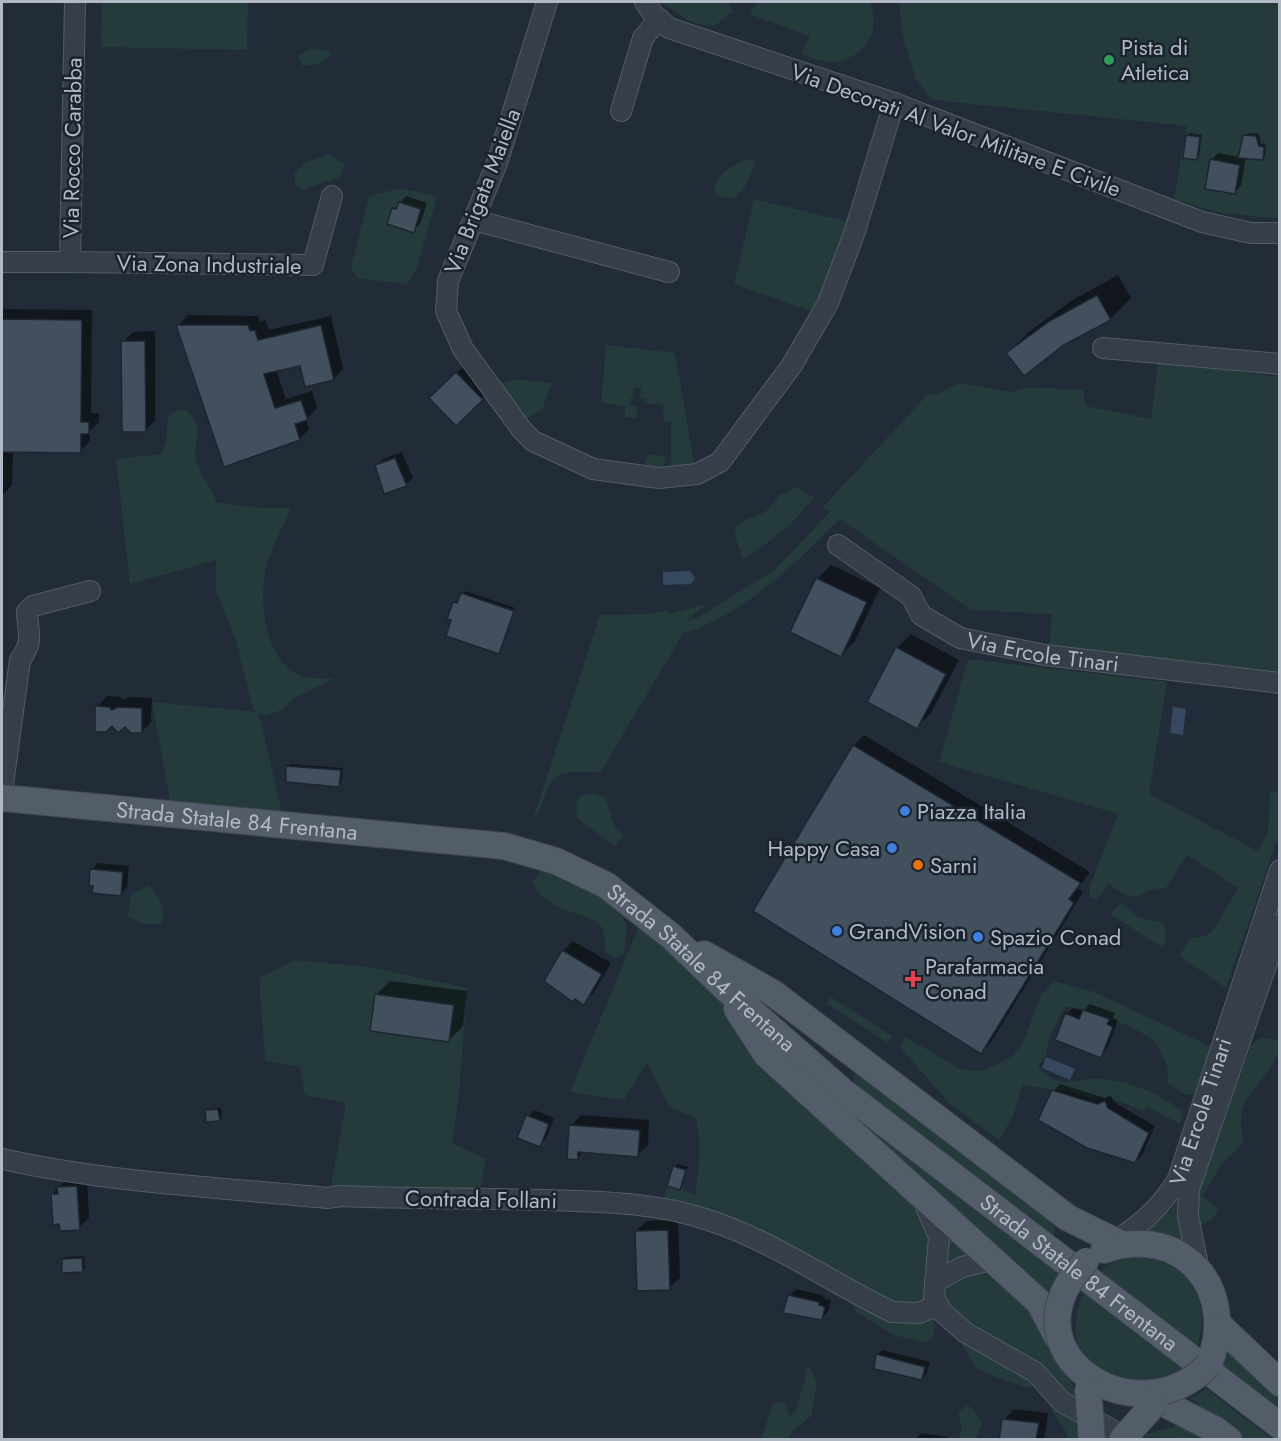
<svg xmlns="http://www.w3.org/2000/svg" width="1281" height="1441" viewBox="0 0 1281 1441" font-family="Jost,sans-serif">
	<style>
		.green { fill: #243a3b }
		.water { fill: #354860 }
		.shadow { fill: #0007 }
		.building { fill: #424f5d; stroke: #1c2530; stroke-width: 1.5 }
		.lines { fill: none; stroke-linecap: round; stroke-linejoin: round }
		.minor-casing { stroke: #535c67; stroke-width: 22 }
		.major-casing { stroke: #3e4752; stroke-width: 28 }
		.minor { stroke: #353e49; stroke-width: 20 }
		.major { stroke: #535d69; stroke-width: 26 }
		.major-bridge-casing { stroke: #3e4752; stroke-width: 28; stroke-linecap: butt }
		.major-bridge { stroke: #535d69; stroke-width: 26 }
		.leisure-dot { fill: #2e9e5b; stroke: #1a232e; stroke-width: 2 }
		.shop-dot { fill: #3f7fe0; stroke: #1a232e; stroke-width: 2 }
		.food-dot { fill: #e8710a; stroke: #1a232e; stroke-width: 2 }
		.health-dot { fill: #e0444e; stroke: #1a232e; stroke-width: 2 }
		.labels { text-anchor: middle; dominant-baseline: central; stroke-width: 5; stroke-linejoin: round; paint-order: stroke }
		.poi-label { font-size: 22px; fill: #b0b9c5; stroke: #1a232e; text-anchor: start }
		.street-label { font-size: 22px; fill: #b0b9c5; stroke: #1a232e }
	</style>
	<rect width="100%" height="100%" fill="#212c38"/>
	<!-- green -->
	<g class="green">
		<polygon points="102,2 248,2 247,50 101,47"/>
		<polygon points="660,2 729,2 733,12 713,27 689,21"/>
		<path d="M758 2H870C888 48 839 77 801 53L810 36 749 14Z"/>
		<polygon points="899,2 1279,2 1279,219 1218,212 1174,199 1187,126 933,100 916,80 902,34"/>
		<path d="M313 48 332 52C328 64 314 65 302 66L298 56Z"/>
		<polygon points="328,154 345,164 339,177 302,190 295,184 294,174 304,163"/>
		<path d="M747 159 756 161 745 187 734 198 717 196 714 190C718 172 732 166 747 159Z"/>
		<polygon points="402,188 437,197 417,268 407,284 357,278 351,268 369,196"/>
		<polygon points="754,199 849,222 819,314 734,284"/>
		<polygon points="606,345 675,353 695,468 671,468 671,421 664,421 663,405 645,403 645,399 640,398 641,388 634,388 633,398 630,398 630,405 637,406 637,418 625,417 625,406 601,402"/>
		<path d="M1158 361 1279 377V674L1049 645 1052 614 971 610 840 519C794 565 746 613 683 634L601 771C588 773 574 771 563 774 543 778 546 810 533 819L600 615 647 614 667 610 669 614 706 604 687 620 697 618 773 571 830 512 823 507 927 395 940 393 959 383 1011 392 1030 387 1083 390 1085 406 1151 419Z"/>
		<polygon points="515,379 552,383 542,410 523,420 499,384"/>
		<path d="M185 410C208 427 192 442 196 458 199 473 211 489 217 502L245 507 291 508C282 529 270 550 265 573 259 606 266 668 306 677 314 679 325 678 334 679L298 696 281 710 266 716 259 713 282 812 170 801 152 702 258 712 253 709 235 638 216 591V560L130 584 116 459 161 454 166 442 168 417 175 411Z"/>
		<polygon points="651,454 667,457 661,471 645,467 646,458"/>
		<polygon points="798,487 814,498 788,527 744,560 735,537 736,526 744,520 765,512 781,494"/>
		<path d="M968 659 1167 682 1149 794 1258 851 1268 832 1270 792 1279 791V834L1226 988 1179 956 1190 939 1207 935 1215 928 1238 888 1187 855 1166 888C1134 888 1144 910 1109 884L1097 900 1090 897V886L1118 814 939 762Z"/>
		<polygon points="595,793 605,798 615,828 623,835 615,847 577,818 576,804 580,796"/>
		<path d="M546 870 557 873 618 905 627 927 624 953 615 958 605 952C605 945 605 935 602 928 596 912 548 916 532 882L541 871Z"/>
		<path d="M148 886C158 894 168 912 161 924H144L128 917 131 894Z"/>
		<polygon points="1122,903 1139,918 1164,923 1166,937 1163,948 1110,914"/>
		<path d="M641 921 673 945 928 1219 935 1231 931 1304 902 1308 869 1292 840 1271 828 1273 662 1204 667 1188 674 1184 695 1195C699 1167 702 1146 696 1119L669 1106 647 1062 624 1100 570 1092Z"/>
		<polygon points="294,960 370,967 467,988 459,1096 452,1143 486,1159 479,1194 330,1191 346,1103 305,1095 300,1067 265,1061 259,978"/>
		<path d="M1054 981 1094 992 1212 1047 1201 1086 1196 1093 1186 1095 1168 1083C1170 1068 1164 1057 1156 1044 1146 1030 1083 1005 1065 1007L1049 1038 1046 1055 1038 1066C1061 1094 1076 1076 1102 1079 1132 1082 1160 1093 1183 1112L1180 1124 1147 1107 1144 1111 1108 1097 1096 1102 1076 1093 1022 1085 1013 1116 999 1140 950 1104 899 1046 906 1037 960 1069 978 1071 994 1066 1011 1057 1023 1043 1041 995Z"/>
		<polygon points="831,997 892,1036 888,1043 826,1003"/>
		<path d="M1263 1037 1279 1041C1279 1084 1229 1085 1244 1143L1221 1164 1203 1196 1219 1209C1216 1218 1205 1225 1195 1225L1198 1195 1251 1045Z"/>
		<polygon points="860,1072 1055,1224 1054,1236 1048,1238 853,1085 854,1075"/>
		<polygon points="856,1115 1060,1273 1051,1294 850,1123"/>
		<polygon points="1183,1193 1185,1243 1144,1233 1171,1211"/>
		<polygon points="944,1222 983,1255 945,1267"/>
		<path d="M1131 1257C1186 1258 1213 1295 1197 1348L1096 1274 1112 1263Z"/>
		<path d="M973 1272 987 1275 1037 1311 1083 1408C1060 1392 948 1320 945 1298 942 1283 963 1277 973 1272Z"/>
		<path d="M1083 1293 1184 1369 1168 1381 1133 1387C1119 1380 1098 1372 1087 1361 1070 1343 1075 1313 1083 1293Z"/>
		<polygon points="858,1299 932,1315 935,1325 933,1337 925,1343 894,1335 856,1312 853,1306"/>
		<path d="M966 1337 1035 1384 1030 1388C1013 1384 991 1375 976 1368L962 1345Z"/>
		<polygon points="1230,1346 1253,1375 1279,1396 1279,1411 1220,1366"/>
		<polygon points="808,1366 817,1382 811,1416 791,1433 789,1439 761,1439 773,1404 785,1402 790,1416 797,1408"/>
		<polygon points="1206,1389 1272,1439 1245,1439 1191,1399"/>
		<polygon points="966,1406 971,1407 983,1423 975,1439 958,1439 962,1430 958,1412"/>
		<polygon points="1051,1409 1073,1416 1083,1426 1082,1439 1068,1439 1065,1430"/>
		<polygon points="1178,1425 1195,1427 1219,1439 1137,1437"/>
	</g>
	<!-- water -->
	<g class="water">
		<polygon points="690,571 695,578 691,584 663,585 663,572"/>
		<polygon points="1173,707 1186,709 1183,735 1170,733"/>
		<polygon points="1046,1057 1075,1069 1070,1080 1042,1068"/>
	</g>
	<!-- shadow -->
	<g class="shadow">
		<polygon points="1190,133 1202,135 1199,155 1196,158 1187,136"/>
		<polygon points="1248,133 1259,134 1261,144 1266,144 1265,156 1262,159 1246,157 1241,186 1234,193 1211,160 1218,153 1240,157"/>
		<polygon points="406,196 427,203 420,224 413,231 394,209"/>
		<polygon points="1118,275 1131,298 1110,319 1008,353 1029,332 1071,301"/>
		<polygon points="2,305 4,309 92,310 91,413 99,413 99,422 90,430 90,441 80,452 13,451 12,485 2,496"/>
		<polygon points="188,315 258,316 260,322 265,320 269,330 331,316 343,369 333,379 301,364 276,370 286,399 312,391 317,408 306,419 309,429 299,439 178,326"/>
		<polygon points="155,331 155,420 145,431 123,342 133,332"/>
		<polygon points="467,363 492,388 456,424 431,398"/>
		<polygon points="402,452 413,478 406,484 385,492 377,465 383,459"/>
		<polygon points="831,565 880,588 855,641 841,655 817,579"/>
		<polygon points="465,591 515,608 499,652 453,619 454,602 460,600"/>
		<polygon points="911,634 959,660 931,713 917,727 897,648"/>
		<polygon points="107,696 120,697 123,700 129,697 152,698 151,722 141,732 97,707"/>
		<polygon points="864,735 1090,872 1078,888 1083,892 991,1042 981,1052 854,746"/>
		<polygon points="291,764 343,768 341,782 339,785 288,767"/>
		<polygon points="98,863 129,866 127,888 120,894 94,885 92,870"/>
		<polygon points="573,941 611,963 594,992 584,1003 563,951"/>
		<polygon points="390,981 467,991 463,1026 449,1040 376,995"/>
		<polygon points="1090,1004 1115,1013 1113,1018 1118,1020 1107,1049 1100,1056 1067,1014 1073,1008 1083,1011"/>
		<polygon points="1060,1084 1105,1098 1111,1096 1114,1102 1155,1126 1142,1155 1135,1162 1040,1120 1054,1090"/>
		<polygon points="221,1107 222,1117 219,1120 207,1111"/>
		<polygon points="534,1110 554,1118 546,1139 539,1145 528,1116"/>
		<polygon points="581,1115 649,1120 648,1145 637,1155 584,1151 577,1158 571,1126"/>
		<polygon points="677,1164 688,1167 680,1188 675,1167"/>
		<polygon points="87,1176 89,1218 79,1228 52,1194 69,1177"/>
		<polygon points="678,1220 680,1278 669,1288 636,1231 647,1221"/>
		<polygon points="84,1256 85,1268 82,1270 63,1260 66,1257"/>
		<polygon points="796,1289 825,1296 824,1299 831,1300 828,1312 821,1318 789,1296"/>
		<polygon points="882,1350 930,1362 927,1373 922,1378 877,1355"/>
		<polygon points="1014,1409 1048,1413 1044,1440 999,1440 1004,1420"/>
		<polygon points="921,1433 947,1437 947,1440 915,1440"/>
	</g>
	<!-- building -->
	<g class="building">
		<polygon points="1186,135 1200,137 1197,160 1183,158"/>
		<polygon points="1243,135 1256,136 1259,146 1264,147 1263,160 1238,158"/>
		<polygon points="1210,159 1240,165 1235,194 1205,189"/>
		<polygon points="399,202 421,209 414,233 387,224 392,208 396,209"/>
		<polygon points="1097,295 1111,320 1064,345 1024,376 1006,353 1048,322"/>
		<polygon points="2,319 82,320 81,422 89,422 89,434 81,434 81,453 2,452"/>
		<polygon points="176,325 248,325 250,331 255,330 258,340 321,325 334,380 305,387 300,366 264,374 275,408 301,400 308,420 295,424 300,440 224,467"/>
		<polygon points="121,341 145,341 146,432 122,432"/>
		<polygon points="456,372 483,400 456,426 429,398"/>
		<polygon points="395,458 407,486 384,494 375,465"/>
		<polygon points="816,578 867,602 841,657 790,632"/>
		<polygon points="461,593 514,611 499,654 446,636 451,620 447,619 453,602 457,603"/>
		<polygon points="896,647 946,674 917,729 867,702"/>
		<polygon points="95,706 109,707 112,710 118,707 142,708 142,733 131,733 125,727 118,733 112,726 106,732 95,732"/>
		<polygon points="853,745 1081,883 1069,899 1074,903 981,1054 753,911"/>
		<polygon points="286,766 341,770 339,787 286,782"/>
		<polygon points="90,869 123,872 121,896 92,893 93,886 89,886"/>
		<polygon points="562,950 602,974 584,1005 575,999 573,1002 544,981"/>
		<polygon points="375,994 454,1005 449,1042 370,1031"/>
		<polygon points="1083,1010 1110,1019 1107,1024 1113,1027 1101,1058 1055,1040 1065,1013 1079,1019"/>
		<polygon points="1052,1090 1097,1104 1105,1101 1108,1108 1149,1133 1135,1163 1087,1148 1038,1120"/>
		<polygon points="218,1109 220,1121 206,1122 205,1110"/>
		<polygon points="526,1115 549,1124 540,1147 517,1138"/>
		<polygon points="569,1125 640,1130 638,1157 578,1152 578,1160 567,1159"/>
		<polygon points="673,1166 686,1170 680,1190 667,1186"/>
		<polygon points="77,1186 80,1230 60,1231 59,1224 53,1225 51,1194 58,1194 57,1187"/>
		<polygon points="668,1230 670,1290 637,1291 635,1231"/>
		<polygon points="82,1258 83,1272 62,1273 62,1259"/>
		<polygon points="788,1295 819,1302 819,1305 825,1307 822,1320 783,1313"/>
		<polygon points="876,1354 925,1367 922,1380 874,1369"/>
		<polygon points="1002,1419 1039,1423 1036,1440 999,1440"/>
	</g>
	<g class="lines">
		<!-- minor casing -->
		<g class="minor-casing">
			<g id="minor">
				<polyline points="547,2 497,163 448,281 446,311 463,349 522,430 533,441 593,469 659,478 697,474 720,462 792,365 828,303 854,234 894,103"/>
				<polyline points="645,2 654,15 669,28 894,103 1202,222 1251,233 1280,233"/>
				<polyline points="621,111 643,38 659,19"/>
				<polyline points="474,220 669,272"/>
				<polyline points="2,262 70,262 75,2"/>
				<polyline points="70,262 313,265 332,196"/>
				<polyline points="1103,348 1280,364"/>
				<path id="s1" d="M838 545 911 596 921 615 960 638 1045 655 1280 683"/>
				<path d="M2 792 20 660C34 641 28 634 27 612L33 606 90 591"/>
				<path d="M2 1159C110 1183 217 1187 327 1198L341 1196C409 1199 478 1198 546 1200 600 1202 653 1202 705 1219 770 1239 830 1282 892 1312L919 1313 938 1305"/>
				<polyline points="924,1202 939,1237 934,1298 942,1312 966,1333 1035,1372 1062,1402 1130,1440"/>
				<path id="s2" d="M1109 1246C1139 1225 1159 1211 1178 1179L1280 870"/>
				<polyline points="1199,1270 1188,1216 1189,1189 1280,925"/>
				<polyline points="935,1282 962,1267 992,1260"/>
			</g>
		</g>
		<!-- major casing -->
		<g class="major-casing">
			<g id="major">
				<path id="s3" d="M2 798 504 846 556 861 606 885 671 936 723 986 841 1090 1280 1426"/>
				<polyline points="704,954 773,993 1068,1218 1121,1244"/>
				<polyline points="737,1009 766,1054 1039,1302 1058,1338"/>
				<path d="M1104 1250C1182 1223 1239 1289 1209 1364"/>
				<polyline points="1219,1325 1280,1383"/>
				<polyline points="1161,1402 1216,1430 1229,1440"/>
			</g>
		</g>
		<!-- minor -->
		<use href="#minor" class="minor"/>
		<!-- major -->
		<use href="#major" class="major"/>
		<!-- major-bridge casing -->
		<g class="major-bridge-casing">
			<g id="major-bridge">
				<path d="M1086 1261C997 1353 1138 1441 1209 1364"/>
				<polyline points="1088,1388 1092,1440"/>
				<polyline points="1122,1440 1155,1403"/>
			</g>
		</g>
		<!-- major-bridge -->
		<use href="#major-bridge" class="major-bridge"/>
	</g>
	<!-- markers -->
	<circle class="leisure-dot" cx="1109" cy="60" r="6"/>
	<g class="shop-dot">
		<circle cx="905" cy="811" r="6"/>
		<circle cx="892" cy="848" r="6"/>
		<circle cx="837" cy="931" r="6"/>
		<circle cx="978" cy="937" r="6"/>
	</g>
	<circle class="food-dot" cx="918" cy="865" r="6"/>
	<path class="health-dot" d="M910 970h6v6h6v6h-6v6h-6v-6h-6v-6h6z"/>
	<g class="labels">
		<!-- poi labels -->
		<g class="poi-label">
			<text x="1121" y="47">Pista di<tspan x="1121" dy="25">Atletica</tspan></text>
			<text x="917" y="811">Piazza Italia</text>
			<text x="880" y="848" text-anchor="end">Happy Casa</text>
			<text x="930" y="865">Sarni</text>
			<text x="849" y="931">GrandVision</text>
			<text x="990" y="937">Spazio Conad</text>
			<text x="925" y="966">Parafarmacia<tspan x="925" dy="25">Conad</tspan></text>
		</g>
		<!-- street labels -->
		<g class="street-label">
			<text transform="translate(956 130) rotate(20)">Via Decorati Al Valor Militare E Civile</text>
			<text transform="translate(72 148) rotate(-89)">Via Rocco Carabba</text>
			<text transform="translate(482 191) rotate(-69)">Via Brigata Maiella</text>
			<text transform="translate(209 264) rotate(1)">Via Zona Industriale</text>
			<text stroke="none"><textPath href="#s1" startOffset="240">Via Ercole Tinari</textPath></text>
			<text stroke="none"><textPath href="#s3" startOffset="236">Strada Statale 84 Frentana</textPath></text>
			<text stroke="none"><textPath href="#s3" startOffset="740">Strada Statale 84 Frentana</textPath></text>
			<text stroke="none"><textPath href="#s2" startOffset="168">Via Ercole Tinari</textPath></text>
			<text transform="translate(481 1199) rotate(1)">Contrada Follani</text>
			<text stroke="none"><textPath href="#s3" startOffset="1226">Strada Statale 84 Frentana</textPath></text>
		</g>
	</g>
	<!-- border -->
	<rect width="1281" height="1441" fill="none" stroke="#b0b9c5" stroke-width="6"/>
</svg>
